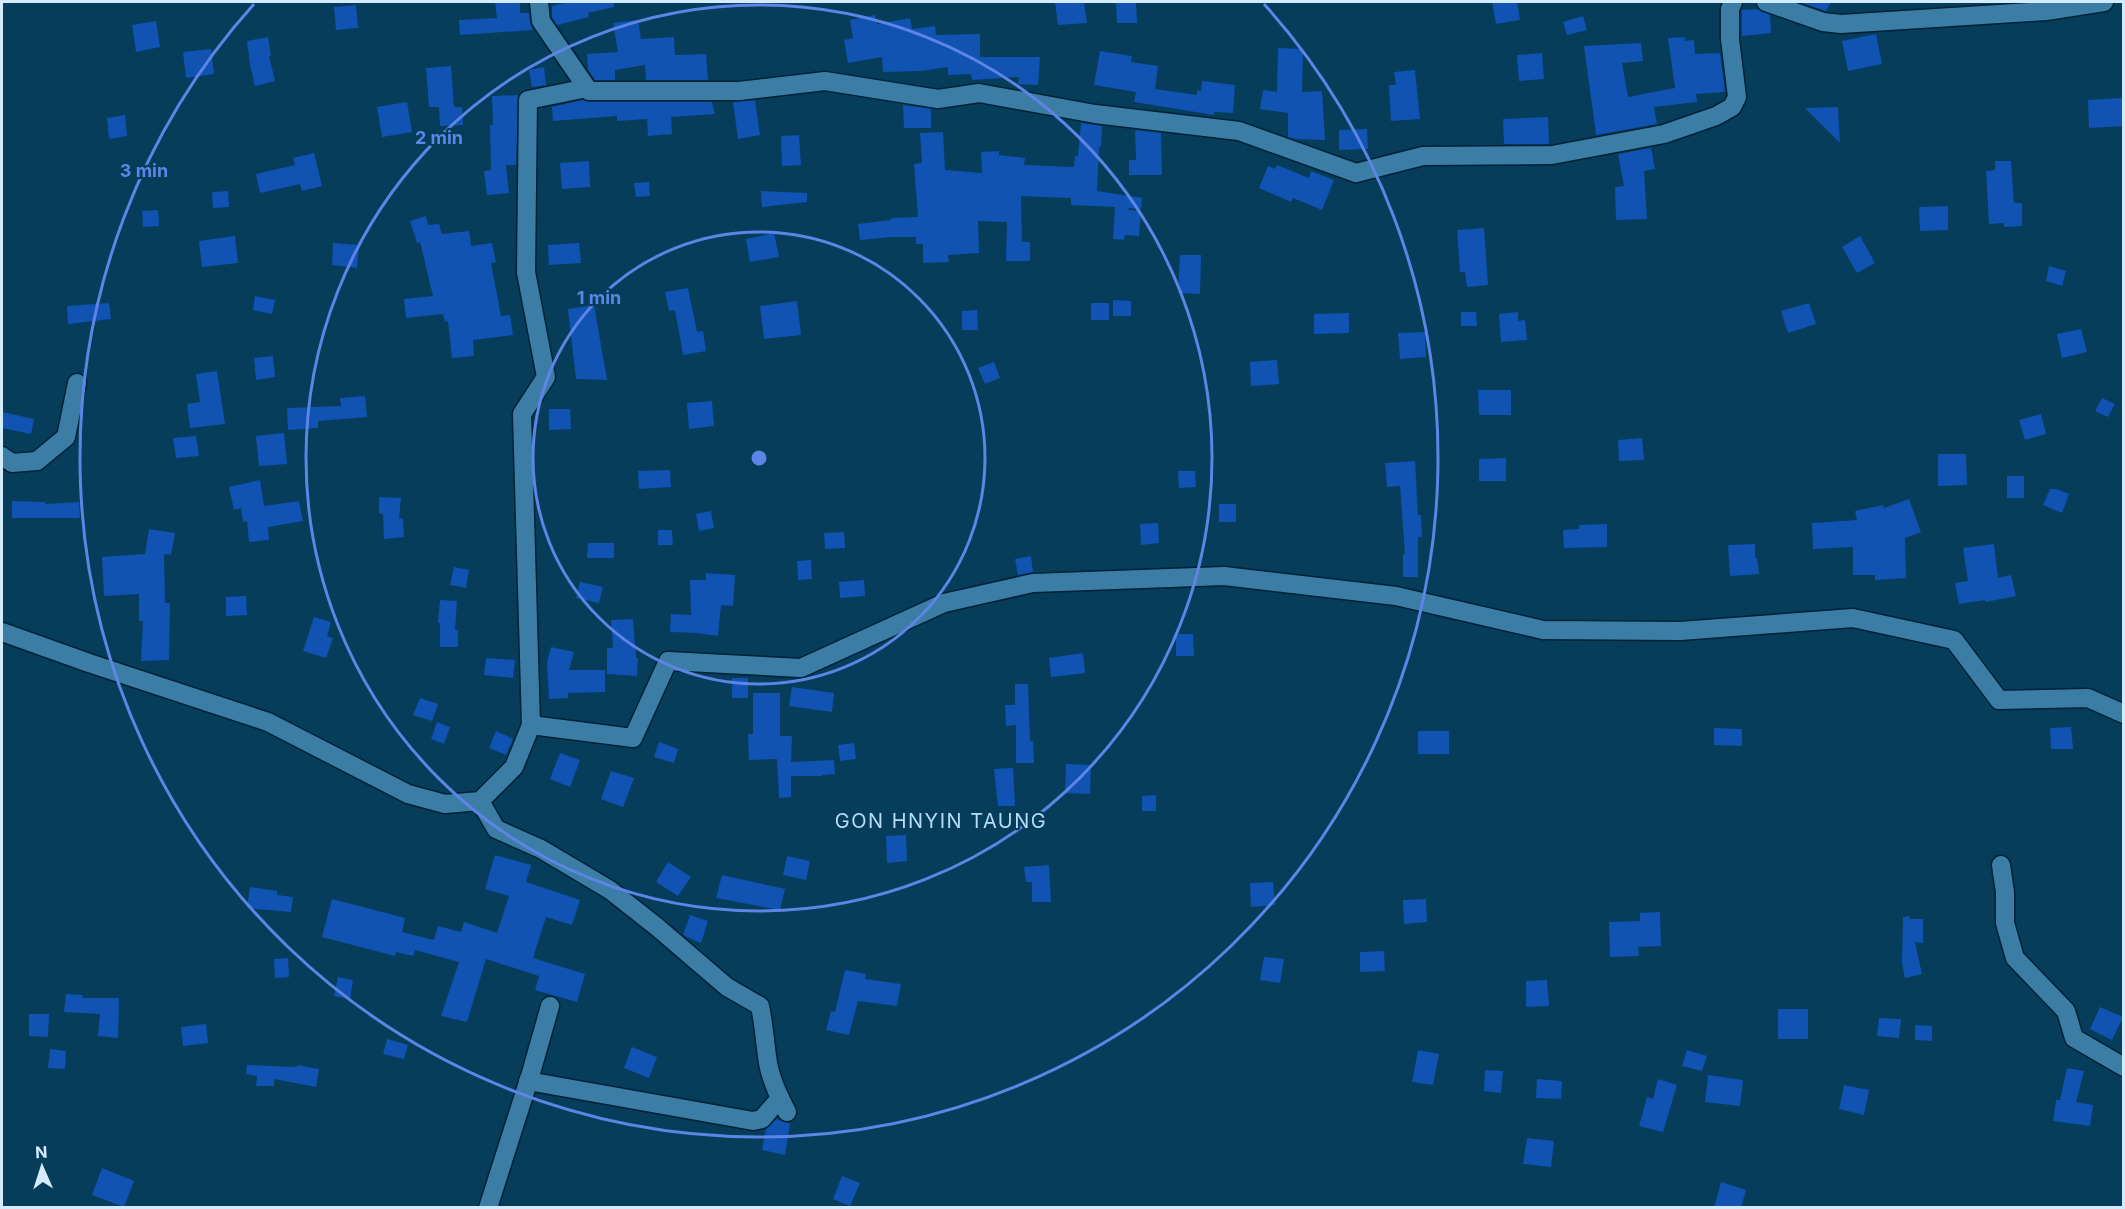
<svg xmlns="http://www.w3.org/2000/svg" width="2125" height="1209" viewBox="0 0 2125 1209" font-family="Inter,sans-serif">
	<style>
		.building { fill: #1053b3 }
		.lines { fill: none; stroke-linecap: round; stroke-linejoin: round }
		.minor-casing { stroke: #002237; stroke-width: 21 }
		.minor { stroke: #3c7da6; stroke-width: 18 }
		.ring { fill: none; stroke: #5c85e5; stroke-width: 3 }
		.labels { text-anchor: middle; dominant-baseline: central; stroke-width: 4.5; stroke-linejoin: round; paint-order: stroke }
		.quarter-label { font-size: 20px; letter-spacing: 1.5px; fill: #b5dbf7; stroke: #053d5a }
		.centre { fill: #5c85e5; stroke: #053d5a; stroke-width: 3 }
		.ring-label { font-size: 18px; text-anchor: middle; font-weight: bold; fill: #5c85e5; stroke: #053d5a; stroke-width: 4.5; stroke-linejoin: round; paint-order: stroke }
	</style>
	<rect width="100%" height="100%" fill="#053d5a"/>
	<!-- building -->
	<g class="building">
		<polygon points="495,2 520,2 520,13 529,13 530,23 533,30 460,35 459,20 497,18"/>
		<polygon points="569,2 614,2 614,7 588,13 589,17 557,25 552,17 552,6"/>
		<polygon points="1055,2 1084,2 1087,23 1058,25"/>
		<polygon points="1116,2 1136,2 1137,23 1117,23"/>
		<polygon points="1492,2 1517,2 1520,20 1496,24"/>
		<polygon points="1799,2 1831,2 1826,11"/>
		<polygon points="356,5 358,28 336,30 334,7"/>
		<polygon points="1757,9 1770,15 1771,33 1742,36 1742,10"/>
		<polygon points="875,15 877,24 910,18 912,29 935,26 936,35 980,34 980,57 1040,57 1038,85 1018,84 1019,77 972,80 971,74 948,75 948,67 921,71 883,72 882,57 848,63 844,40 853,38 850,20"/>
		<polygon points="1583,16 1587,30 1567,35 1563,22"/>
		<polygon points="638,20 641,39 674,37 675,55 706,54 708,80 646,80 645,65 615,70 615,80 595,80 588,69 587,54 618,52 613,23"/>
		<polygon points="156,21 160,47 136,52 132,25"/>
		<polygon points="1876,34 1882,64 1848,71 1842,41"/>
		<polygon points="268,37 271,56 269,56 275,81 255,86 250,65 247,41"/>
		<polygon points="1685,37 1685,41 1694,40 1695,54 1720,53 1725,92 1696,94 1697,102 1654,107 1657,124 1596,135 1584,46 1641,43 1643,61 1622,63 1628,97 1675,88 1668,38"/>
		<polygon points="1278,48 1303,49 1302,92 1322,91 1325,140 1295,139 1288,137 1288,113 1260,109 1263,90 1277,92"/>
		<polygon points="211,49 214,74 186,78 183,52"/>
		<polygon points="1100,51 1132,56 1131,62 1158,66 1155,89 1197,95 1197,90 1201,91 1202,81 1235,85 1233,113 1214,112 1214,115 1134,102 1136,92 1094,85"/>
		<polygon points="1542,53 1544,79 1519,81 1517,55"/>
		<polygon points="451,66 454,107 462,107 463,125 440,126 439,107 429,107 426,68"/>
		<polygon points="544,67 546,85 532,87 529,70"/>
		<polygon points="1415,70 1420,119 1391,121 1389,85 1396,85 1394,72"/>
		<polygon points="518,95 516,165 506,165 509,193 487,195 484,171 491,170 490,125 493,125 492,96"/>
		<polygon points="2122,98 2124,126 2089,128 2088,100"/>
		<polygon points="583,100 589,102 712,102 715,114 671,117 672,134 648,136 647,119 617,121 617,116 553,121 552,107"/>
		<polygon points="755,100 760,135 738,139 733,102"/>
		<polygon points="407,102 412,132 382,137 377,107"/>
		<polygon points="903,105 931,109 931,128 904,128"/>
		<polygon points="1838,107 1838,110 1840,143 1805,108"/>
		<polygon points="125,115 127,136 109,139 107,118"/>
		<polygon points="1548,117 1549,144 1504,144 1503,119"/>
		<polygon points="1081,123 1102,126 1101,147 1099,147 1097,191 1142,198 1141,209 1129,208 1128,210 1141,211 1139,236 1125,235 1124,240 1113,239 1115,207 1071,205 1071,198 1021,196 1022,242 1030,242 1030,261 1006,261 1007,222 978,221 979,253 948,255 949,262 923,263 923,244 916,244 916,237 891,237 860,240 858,224 891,220 891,218 918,217 914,164 922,163 920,133 943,132 945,170 982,173 981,152 999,151 999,155 1025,158 1024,165 1074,167 1075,156 1078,156"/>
		<polygon points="1367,129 1368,149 1339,150 1339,130"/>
		<polygon points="1135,130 1161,133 1162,175 1129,175 1129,160 1136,160"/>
		<polygon points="799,135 801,165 782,166 781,136"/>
		<polygon points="1651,148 1655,169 1644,171 1647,219 1616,220 1615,187 1624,186 1618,154"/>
		<polygon points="314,153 322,186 302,191 300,184 260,193 256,174 295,165 293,158"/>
		<polygon points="589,161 590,187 562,189 560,163"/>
		<polygon points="1995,161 2011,161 2014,203 2022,203 2022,226 2004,227 2004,223 1989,224 1986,171 1995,170"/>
		<polygon points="1277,165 1309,178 1311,171 1334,180 1322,210 1293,198 1291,202 1259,188 1268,166 1275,169"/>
		<polygon points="649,182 650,196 636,197 634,183"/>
		<polygon points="228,191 229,207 213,208 212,192"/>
		<polygon points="761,191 807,193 807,202 762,207"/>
		<polygon points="1948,206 1948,230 1920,231 1919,207"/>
		<polygon points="158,210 159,226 143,227 142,211"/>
		<polygon points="426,216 428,225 439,224 442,234 469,231 471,246 492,243 496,262 491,263 501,316 510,315 513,335 473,340 474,356 452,358 448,321 445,322 443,314 406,318 404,299 433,296 420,242 417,243 410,221"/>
		<polygon points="1484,228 1488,285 1467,287 1465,272 1460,272 1457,230"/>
		<polygon points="774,233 779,257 750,262 746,239"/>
		<polygon points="235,236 238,263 202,267 199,241"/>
		<polygon points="1860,236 1875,263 1857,273 1842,247"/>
		<polygon points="333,243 359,245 357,268 332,265"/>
		<polygon points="579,243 581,263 549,265 548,245"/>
		<polygon points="1180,255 1201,255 1200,294 1178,293"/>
		<polygon points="2049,266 2066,271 2062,286 2046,281"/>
		<polygon points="688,288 697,332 703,331 706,351 683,355 675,310 669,311 665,292"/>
		<polygon points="255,296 275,300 272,314 253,310"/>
		<polygon points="1113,300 1131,301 1131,316 1113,316"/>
		<polygon points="797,301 801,335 764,339 760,306"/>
		<polygon points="109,303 111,319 68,324 67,306"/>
		<rect x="1091" y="303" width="18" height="17"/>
		<polygon points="1809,303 1816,324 1788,333 1781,311"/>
		<polygon points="594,305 607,380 576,379 568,309"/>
		<polygon points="977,310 978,330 962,330 962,311"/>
		<polygon points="1461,312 1476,312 1477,326 1461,326"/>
		<polygon points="1518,312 1518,321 1525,320 1527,340 1501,342 1499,314"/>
		<polygon points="1349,313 1349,333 1314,334 1314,314"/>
		<polygon points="2081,329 2087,352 2062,358 2057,334"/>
		<polygon points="1425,332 1426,357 1400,359 1398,333"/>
		<polygon points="273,356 275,377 256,380 254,358"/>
		<polygon points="1277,360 1279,384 1251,386 1250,362"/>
		<polygon points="994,362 1000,378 985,384 978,368"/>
		<polygon points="217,371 225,424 190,428 187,404 200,402 196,374"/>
		<polygon points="1478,390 1511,390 1511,415 1479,415"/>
		<polygon points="365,396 367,417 318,421 318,428 288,430 287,408 341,406 340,398"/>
		<polygon points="2102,398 2115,404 2108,417 2095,411"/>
		<polygon points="712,401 714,426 689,429 687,403"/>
		<polygon points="549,409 570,409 571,429 549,430"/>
		<polygon points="2,412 34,419 31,434 2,428"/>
		<polygon points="2041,414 2046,434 2025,440 2019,420"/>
		<polygon points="284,433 287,464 259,466 256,436"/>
		<polygon points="196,436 199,456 176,458 173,438"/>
		<polygon points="1642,438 1644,460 1619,461 1618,440"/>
		<polygon points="1938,454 1966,454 1967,485 1938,486"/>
		<polygon points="1506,458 1506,481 1479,481 1479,459"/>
		<polygon points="1415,461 1418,515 1421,515 1422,537 1418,537 1418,577 1403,577 1403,554 1405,554 1400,486 1387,487 1385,463"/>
		<polygon points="670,470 671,487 639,489 638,471"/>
		<polygon points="1178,471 1195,471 1196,487 1179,488"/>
		<rect x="2007" y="476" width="17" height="22"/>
		<polygon points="260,480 264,506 299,501 303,521 268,527 269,540 249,542 247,521 243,522 241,508 234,510 229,487"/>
		<polygon points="2050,489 2056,489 2069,494 2062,513 2043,505"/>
		<polygon points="379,497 401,498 399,519 403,518 404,537 384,539 383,514 379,513"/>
		<polygon points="1909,499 1921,532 1905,538 1906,578 1875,580 1875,575 1853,575 1853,547 1813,549 1812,523 1857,520 1855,511 1883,505 1884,508"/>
		<polygon points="12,501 45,502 45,504 79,502 80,518 12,518"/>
		<rect x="1219" y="504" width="17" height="18"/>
		<polygon points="711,511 714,528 699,531 696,514"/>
		<polygon points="1158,523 1159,543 1141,545 1140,524"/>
		<polygon points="1607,524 1607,547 1564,548 1563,530 1579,529 1579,525"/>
		<polygon points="149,529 175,533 171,555 164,554 165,603 170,603 169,660 141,661 143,621 139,621 139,594 104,596 102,557 145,554"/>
		<polygon points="658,530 672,530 673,545 658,545"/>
		<polygon points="844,532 845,548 825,549 824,533"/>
		<polygon points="588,543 614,543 614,558 587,558"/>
		<polygon points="1755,544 1755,558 1757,558 1759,574 1730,576 1728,545"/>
		<polygon points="1994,544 1998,578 2011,575 2016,596 1986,602 1985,600 1959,604 1955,583 1968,581 1963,548"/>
		<polygon points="1031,556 1033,572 1018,575 1015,559"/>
		<polygon points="811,560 812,579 798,580 797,561"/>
		<polygon points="454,567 469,570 466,588 450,585"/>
		<polygon points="706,573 735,575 733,606 721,605 718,636 696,633 670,632 671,614 691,615 690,580 706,580"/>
		<polygon points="864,580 865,596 840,598 839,582"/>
		<polygon points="580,582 603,587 599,603 576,598"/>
		<polygon points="246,596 247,615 226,616 226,597"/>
		<polygon points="440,600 457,601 455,630 458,630 458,647 440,647 440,623 438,623"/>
		<polygon points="314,617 331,622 327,636 333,638 326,658 303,651"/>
		<polygon points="633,619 636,658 638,658 637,676 607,674 607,648 613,648 611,620"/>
		<polygon points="1176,634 1193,634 1194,656 1176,656"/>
		<polygon points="551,647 574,652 569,670 605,670 605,692 568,693 568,698 549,699 547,662"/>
		<polygon points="1083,653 1085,673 1051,677 1049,658"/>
		<polygon points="486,658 515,660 513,678 484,675"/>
		<rect x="732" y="678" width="16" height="20"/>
		<polygon points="1015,684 1028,684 1030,741 1033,741 1034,763 1016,763 1016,725 1006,726 1005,705 1015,705"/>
		<polygon points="792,687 834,693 832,712 789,706"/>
		<polygon points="753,693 780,693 780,736 792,736 791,762 834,760 835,774 822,775 822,776 791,776 791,797 779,798 777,759 749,760 748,734 753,734"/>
		<polygon points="420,698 438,704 432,721 413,715"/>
		<polygon points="437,722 450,727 444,744 431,739"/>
		<polygon points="2071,727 2073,749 2051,749 2050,728"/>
		<polygon points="1714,728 1742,729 1742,746 1714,745"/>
		<polygon points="496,731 513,739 506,755 489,748"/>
		<rect x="1418" y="731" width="31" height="23"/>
		<polygon points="659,742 678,749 674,763 654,757"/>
		<polygon points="854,743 856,759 840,761 838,745"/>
		<polygon points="560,753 580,760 570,787 550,779"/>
		<polygon points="1066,764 1091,765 1090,794 1065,793"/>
		<polygon points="1013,768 1015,806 998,806 994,769"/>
		<polygon points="611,771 634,778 623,807 601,799"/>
		<polygon points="1156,795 1156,811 1142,811 1142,796"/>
		<polygon points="906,835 907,861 887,863 886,836"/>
		<polygon points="495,855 531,865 526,882 580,900 572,925 546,917 533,958 585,974 577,1002 535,990 539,976 486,959 467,1022 441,1016 459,962 415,950 413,956 396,952 395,956 322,937 332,899 405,918 402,932 434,940 438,926 461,932 464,922 497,933 509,896 485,889"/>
		<polygon points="787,856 810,861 806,880 783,875"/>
		<polygon points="668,862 691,877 678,896 656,882"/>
		<polygon points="1049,865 1051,902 1032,902 1032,882 1026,882 1024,867"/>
		<polygon points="722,875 785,889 780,910 716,898"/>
		<polygon points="1273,882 1275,905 1251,907 1250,883"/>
		<polygon points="250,887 277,891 277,895 293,897 291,912 247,908"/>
		<polygon points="1426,899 1427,922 1404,924 1403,900"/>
		<polygon points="1660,912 1661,946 1638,947 1639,956 1610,957 1609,922 1640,921 1640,913"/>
		<polygon points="690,915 708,921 701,943 683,935"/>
		<polygon points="1909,916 1910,919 1923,919 1923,943 1915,942 1922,974 1905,978 1902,964 1903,917"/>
		<polygon points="1384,951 1385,971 1360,972 1360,952"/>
		<polygon points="1264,957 1284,959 1280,983 1260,980"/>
		<polygon points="288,958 289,977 275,978 274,959"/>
		<polygon points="845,970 866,974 865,979 901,984 897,1006 858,1001 849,1035 826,1030 831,1011 835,1012"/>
		<polygon points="338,977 353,980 350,999 334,996"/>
		<polygon points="1547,980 1549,1006 1526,1007 1526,981"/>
		<polygon points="66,994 83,995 82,998 119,998 118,1038 98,1036 100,1014 64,1012"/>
		<polygon points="2100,1007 2123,1017 2112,1040 2090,1029"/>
		<rect x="1778" y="1009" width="30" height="30"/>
		<polygon points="29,1014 49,1014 48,1037 29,1036"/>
		<polygon points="1879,1018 1901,1019 1899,1038 1877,1036"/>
		<polygon points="206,1024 208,1043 183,1046 181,1027"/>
		<polygon points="1915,1025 1932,1026 1932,1041 1915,1040"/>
		<polygon points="387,1039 408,1045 404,1059 383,1054"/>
		<polygon points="632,1047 657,1057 649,1078 624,1068"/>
		<polygon points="50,1049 66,1051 65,1069 48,1068"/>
		<polygon points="1418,1050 1439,1054 1433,1085 1412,1082"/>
		<polygon points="1687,1050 1707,1056 1702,1071 1682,1066"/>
		<polygon points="247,1065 297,1067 297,1065 319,1069 316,1087 274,1079 274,1086 256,1086 257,1076 246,1074"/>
		<polygon points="2067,1068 2084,1071 2076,1102 2093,1105 2090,1126 2053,1121 2056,1100 2060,1100"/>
		<polygon points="1485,1070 1503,1071 1501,1093 1484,1091"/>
		<polygon points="1708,1075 1743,1080 1740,1106 1705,1102"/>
		<polygon points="1537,1079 1562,1081 1561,1099 1536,1098"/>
		<polygon points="1658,1079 1677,1085 1663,1132 1639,1126 1647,1097 1653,1099"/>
		<polygon points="1844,1085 1869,1090 1864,1115 1839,1109"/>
		<polygon points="777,1119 786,1123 790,1123 785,1155 762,1150 766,1129"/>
		<polygon points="1527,1138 1554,1141 1551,1167 1523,1164"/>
		<polygon points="102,1168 134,1181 124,1207 92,1195"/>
		<polygon points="842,1176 860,1183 850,1206 833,1199"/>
		<polygon points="1721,1182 1746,1190 1741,1208 1714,1208"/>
	</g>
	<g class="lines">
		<!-- minor casing -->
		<g class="minor-casing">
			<g id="minor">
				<polyline points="539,2 541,21 589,91 739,91 825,81 938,99 979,93 1095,114 1239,131 1356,173 1423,156 1552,155 1664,134 1716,116 1732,107 1737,97 1730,39 1730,9 1733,2"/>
				<polyline points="1766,2 1823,22 1841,24 2046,11 2104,2"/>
				<polyline points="2,456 12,463 37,461 66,437 77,383"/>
				<polyline points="2,632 89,663 268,722 408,794 445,804 480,801 514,767 531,725 633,738 668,661 801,668 944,603 1033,583 1224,576 1396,596 1543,630 1680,631 1853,618 1954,640 1999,700 2088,698 2124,714"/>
				<polyline points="531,725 522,414 546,377 526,272 528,100 587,88"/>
				<path d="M480 801 496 829 541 849 610 890 657 927 727 987 760 1006C764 1025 765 1044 768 1063 771 1080 779 1097 787 1112"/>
				<polyline points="2001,865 2005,892 2005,923 2015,958 2066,1011 2074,1038 2124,1067"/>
				<polyline points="528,1081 753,1121 762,1119 780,1098"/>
				<polyline points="488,1208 531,1073 550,1006"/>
			</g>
		</g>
		<!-- minor -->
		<use href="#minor" class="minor"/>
	</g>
	<!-- distance rings -->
	<g class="ring">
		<circle cx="759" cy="458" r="226"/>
		<circle cx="759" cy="458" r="453"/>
		<path d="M1264 4A679 679 0 1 1 254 4"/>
	</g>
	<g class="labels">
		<!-- quarter labels -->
		<g class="quarter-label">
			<text x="941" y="821">GON HNYIN TAUNG</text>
		</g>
	</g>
	<circle cx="759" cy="458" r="9" class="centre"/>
	<g class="ring-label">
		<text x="439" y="144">2 min</text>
		<text x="144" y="177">3 min</text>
		<text x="599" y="304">1 min</text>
	</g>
	<!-- border -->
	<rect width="2125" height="1209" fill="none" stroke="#d2ecfe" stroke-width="6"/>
	<!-- north arrow -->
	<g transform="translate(42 1167) rotate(357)" stroke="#053d5a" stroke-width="4.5" paint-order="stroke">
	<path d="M0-4.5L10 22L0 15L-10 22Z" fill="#d2ecfe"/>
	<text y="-9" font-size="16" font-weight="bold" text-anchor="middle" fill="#d2ecfe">N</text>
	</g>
</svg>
